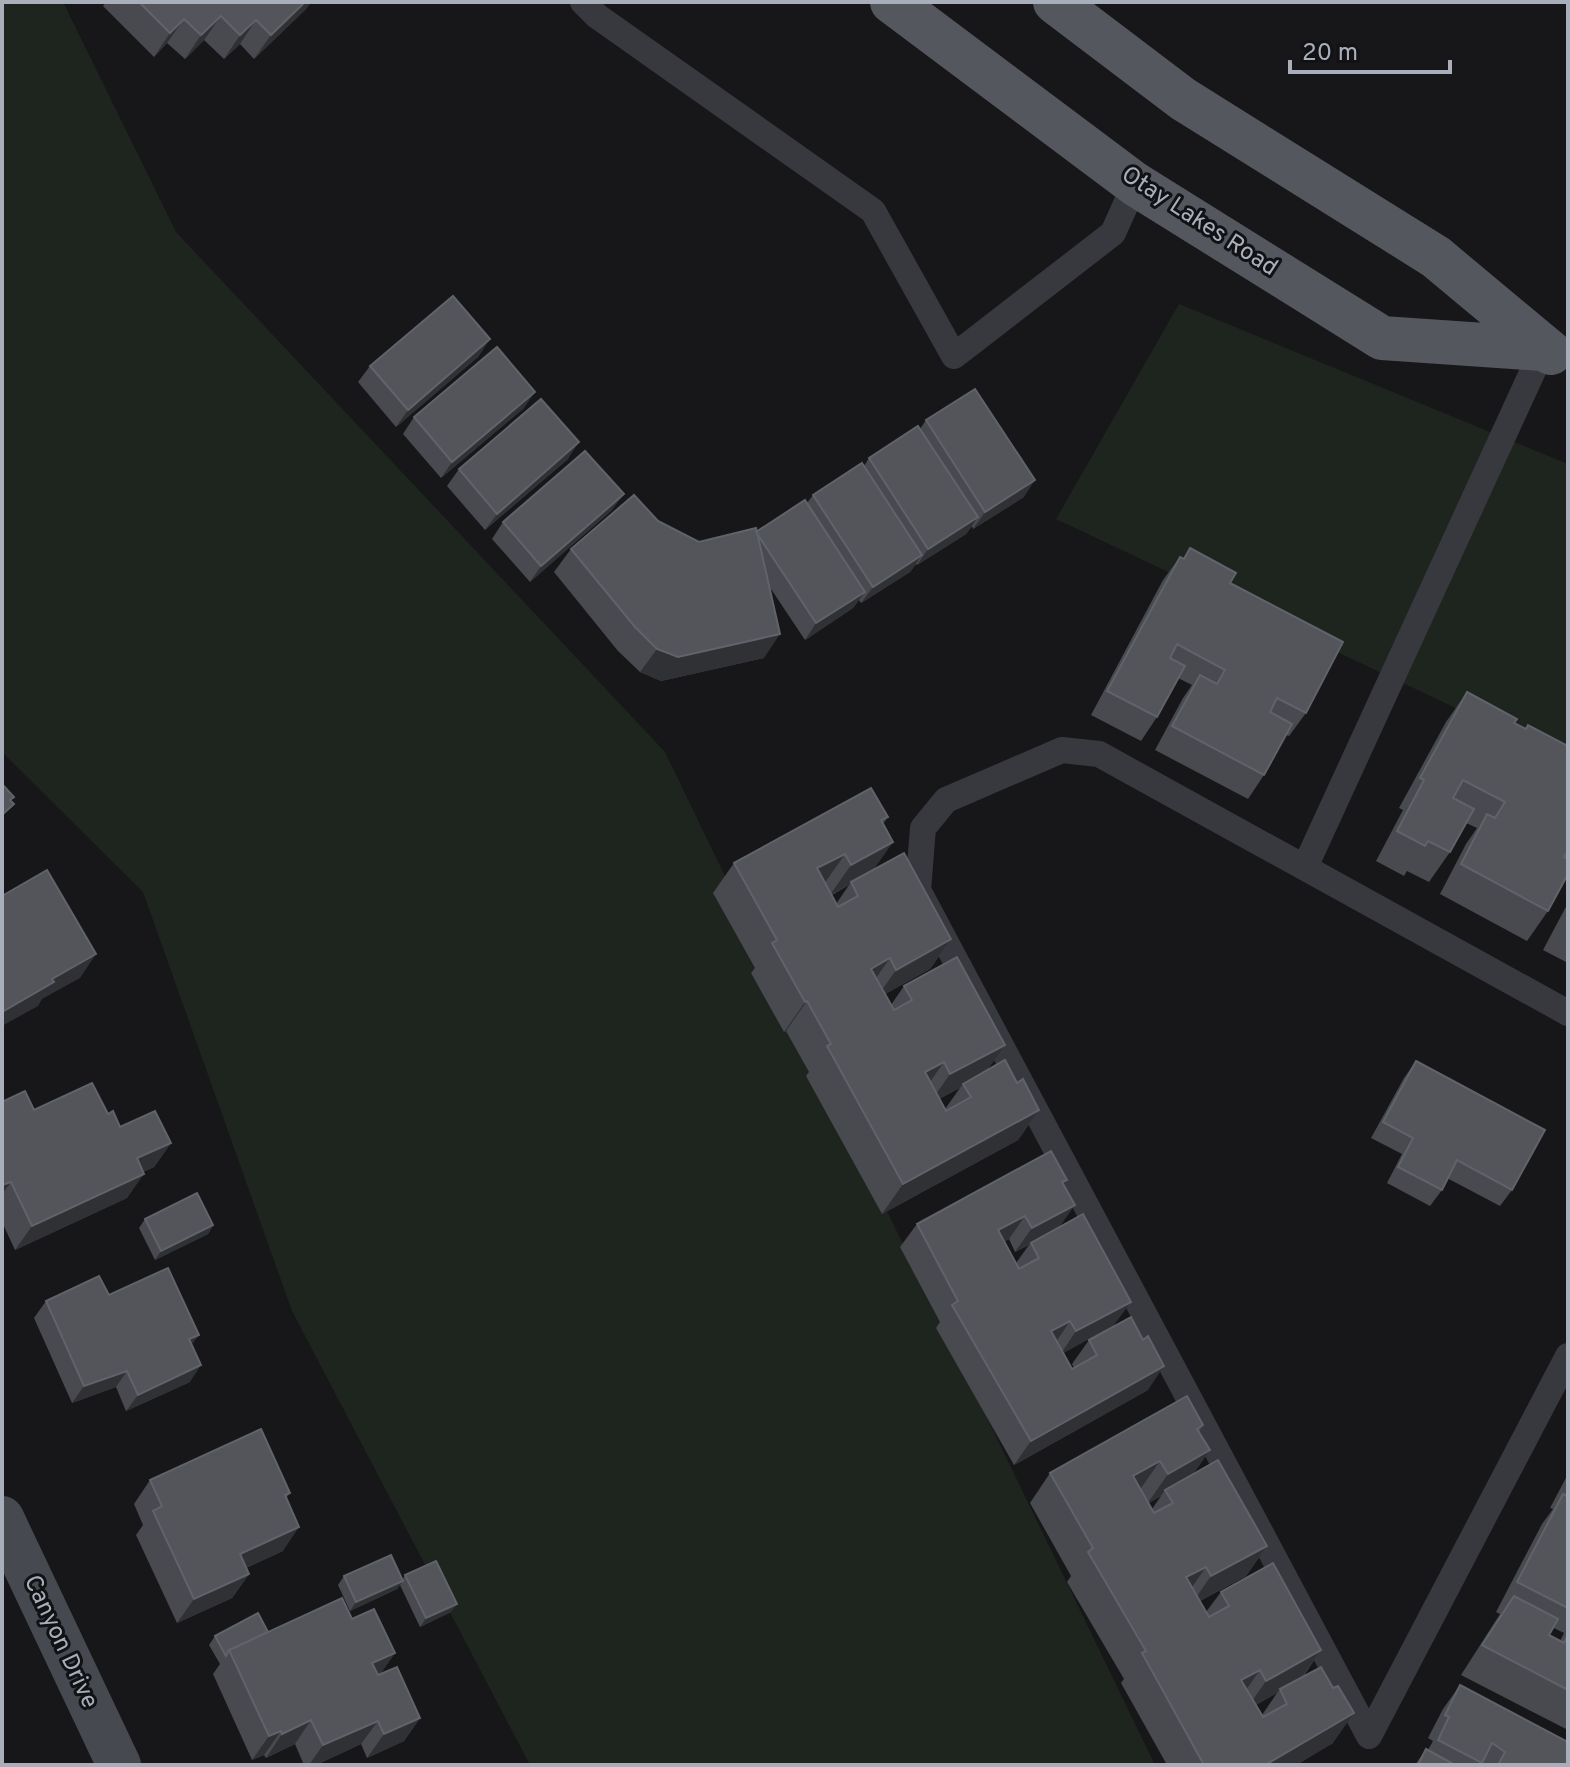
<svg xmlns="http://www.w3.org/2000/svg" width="1570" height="1767" viewBox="0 0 1570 1767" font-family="Overpass,sans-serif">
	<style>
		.green { fill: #1d251e }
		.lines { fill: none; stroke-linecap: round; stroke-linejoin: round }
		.lane { stroke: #38393f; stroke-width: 26 }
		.secondary { stroke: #46494f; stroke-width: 44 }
		.primary { stroke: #54575e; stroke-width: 44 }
		.wall { fill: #484a4f; fill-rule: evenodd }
		.shaded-wall { fill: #303135 }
		.building { fill: #53555b; stroke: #60636a; stroke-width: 2 }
		.labels { text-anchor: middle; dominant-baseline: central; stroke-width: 6; stroke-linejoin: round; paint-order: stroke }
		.street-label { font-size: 24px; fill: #a8afbb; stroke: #121215 }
	</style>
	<rect width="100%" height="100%" fill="#17171a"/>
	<!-- green -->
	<g class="green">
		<polygon points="2,2 63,2 176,232 665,752 1155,1765 530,1765 292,1311 143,892 2,752"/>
		<polygon points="1179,304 1568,464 1568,761 1056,519"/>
	</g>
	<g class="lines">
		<!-- lane -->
		<g class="lane">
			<polyline points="583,2 597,16 873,211 954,356 1113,233 1135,184"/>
			<polyline points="1305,867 1543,349"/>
			<polyline points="1568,1013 1099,754 1062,750 946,800 923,828 918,890 1369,1736 1568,1356"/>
		</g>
		<!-- secondary -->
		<polyline class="secondary" points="2,1518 119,1765"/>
		<!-- primary -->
		<g class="primary">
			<polyline points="892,2 1135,184 1382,338 1543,349"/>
			<polyline points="1055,2 1183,99 1436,257 1551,353"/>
		</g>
	</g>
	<!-- wall -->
	<g class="wall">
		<polygon points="106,2 311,2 306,9 254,59 240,44 224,59 204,40 185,59 167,43 154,57 103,6"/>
		<polygon points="479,356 396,427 358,382 370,366"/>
		<polygon points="524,408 441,478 403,434 414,417"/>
		<polygon points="926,420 1024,497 973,529 972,526 966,534 917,565 916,564 910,572 861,603 859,600 853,608 805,640 769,586 764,658 661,681 640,672 618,651 554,572 571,549 658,521 699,542 757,531 807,503 813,495 864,466 869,458 920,429"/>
		<polygon points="568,459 485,530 447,486 459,469"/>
		<polygon points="612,510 530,582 492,539 503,522"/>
		<polygon points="1190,548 1230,583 1306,713 1289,736 1286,735 1264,775 1248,799 1155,750 1183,698 1192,685 1178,678 1157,717 1141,741 1091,715 1163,580 1180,557 1183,559"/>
		<polygon points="1467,692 1514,723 1568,746 1568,876 1567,876 1548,911 1527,941 1440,894 1466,844 1477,828 1466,823 1450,852 1429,882 1407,871 1404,876 1376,861 1403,810 1399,808 1446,722"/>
		<path d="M888 817 883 824 874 870 951 939 930 969 885 994 891 1005 904 986 1005 1045 987 1070 1017 1083 1039 1110 1018 1140 882 1214 806 1076 809 1072 786 1031 784 1032 751 973 755 968 713 893 734 863ZM849 885 836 904 832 895ZM960 1088 945 1109 939 1099Z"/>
		<polygon points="1568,903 1568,963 1543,950"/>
		<polygon points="1416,1061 1512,1190 1500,1206 1447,1178 1442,1190 1430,1206 1387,1183 1402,1154 1371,1138 1404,1078"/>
		<polygon points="2,1102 34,1110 108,1114 120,1127 171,1143 154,1167 143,1172 127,1198 15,1250 2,1222"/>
		<path d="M1064 1185 1059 1227 1114 1325 1063 1353 1072 1369 1074 1368 1072 1364 1089 1340 1148 1390 1014 1465 936 1328 940 1322 900 1247 917 1224ZM1009 1239 1015 1252 1029 1245 1016 1263 1004 1242Z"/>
		<polygon points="145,1219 213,1225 208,1234 155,1260 139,1228"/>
		<polygon points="109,1295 192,1345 190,1382 126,1411 116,1387 72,1403 34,1318 46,1301"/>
		<path d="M1203 1425 1199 1432 1210 1450 1193 1474 1267 1546 1246 1576 1200 1601 1206 1612 1221 1592 1321 1650 1303 1677 1333 1743 1296 1765H1167L1121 1683 1124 1679 1067 1582 1071 1576 1030 1503 1050 1473ZM1161 1496 1152 1509 1149 1503ZM1277 1693 1262 1715 1256 1705Z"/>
		<path d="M1568 1474V1730L1461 1675 1500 1614 1496 1612 1542 1524 1553 1509 1550 1508ZM1554 1628 1564 1633 1560 1641 1549 1635Z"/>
		<polygon points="150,1480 290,1493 286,1498 283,1551 246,1568 249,1574 232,1598 177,1623 136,1535 143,1525 134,1504"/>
		<polygon points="405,1575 451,1612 420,1627 400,1585 397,1589 350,1611 338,1585 344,1576 402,1580"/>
		<polygon points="352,1619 395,1653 380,1674 420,1718 404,1741 367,1758 361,1744 316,1765 304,1765 295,1744 266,1758 264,1755 252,1760 213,1674 220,1664 209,1645 215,1636 268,1632"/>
		<polygon points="1460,1685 1568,1765 1415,1765 1426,1749 1428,1750 1433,1741 1428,1738 1443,1709"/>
	</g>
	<!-- shaded-wall -->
	<g class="shaded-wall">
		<polygon points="305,2 311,2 306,9 254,59 271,35"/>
		<polygon points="221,16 204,40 185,59 201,35"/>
		<polygon points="184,19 167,43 154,57 170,33"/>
		<polygon points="256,20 240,44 224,59 240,35"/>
		<polygon points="490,339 479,356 396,427 408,410"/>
		<polygon points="535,392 524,408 441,478 452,462"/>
		<polygon points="579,442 568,459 485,530 497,514"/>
		<polygon points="1035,480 1024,497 973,529 985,512"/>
		<polygon points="624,494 612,510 530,582 541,566"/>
		<polygon points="978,517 966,534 917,565 928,549"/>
		<polygon points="922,555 910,572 861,603 873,587"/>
		<polygon points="865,592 853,608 805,640 816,623"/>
		<polygon points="780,634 764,658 661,681 640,672 657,649"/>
		<polygon points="893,842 872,872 851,882 849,885 830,895 851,865"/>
		<polygon points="845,854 824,884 817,868"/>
		<polygon points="951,939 930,969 875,1000 896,970"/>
		<polygon points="96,954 80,978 42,999 38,1006 2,1026 2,1012 52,979"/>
		<polygon points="890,958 869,988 871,969"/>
		<polygon points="807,1001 786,1031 784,1032 805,1002"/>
		<polygon points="1005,1045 984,1075 963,1084 960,1088 929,1104 950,1074"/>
		<polygon points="944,1062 923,1092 925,1072"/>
		<polygon points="1039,1110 1018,1140 882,1214 903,1184"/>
		<polygon points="171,1143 154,1167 120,1182 137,1158"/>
		<polygon points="144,1174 127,1198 15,1250 32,1226"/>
		<polygon points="11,1182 2,1194 2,1185"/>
		<polygon points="1075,1205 1058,1229 1015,1252 1032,1228"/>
		<polygon points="1025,1216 1009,1239 981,1254 998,1230"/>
		<polygon points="213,1225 208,1234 155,1260 161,1251"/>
		<polygon points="1131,1302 1114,1325 1060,1355 1076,1331"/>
		<polygon points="1070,1321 1054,1345 1051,1331"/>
		<polygon points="199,1335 187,1351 189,1339"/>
		<polygon points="201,1365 190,1382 126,1411 138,1395"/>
		<polygon points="1164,1366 1148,1390 1014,1465 1031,1441"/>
		<polygon points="127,1371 116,1387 72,1403 84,1386"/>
		<polygon points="1210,1450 1189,1480 1165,1490 1161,1496 1147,1504 1168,1474"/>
		<polygon points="1160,1461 1139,1491 1133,1476"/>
		<polygon points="299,1527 283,1551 224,1578 240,1554"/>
		<polygon points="1267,1546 1246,1576 1190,1606 1211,1576"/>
		<polygon points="1206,1567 1185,1597 1186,1577"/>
		<polygon points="249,1574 232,1598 177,1623 194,1599"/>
		<polygon points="403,1581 397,1589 350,1611 356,1602"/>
		<polygon points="457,1604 451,1612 420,1627 426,1618"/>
		<polygon points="1321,1650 1300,1680 1280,1689 1277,1693 1245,1711 1266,1681"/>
		<polygon points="395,1653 378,1677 372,1663"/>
		<polygon points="1260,1670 1239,1700 1241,1680"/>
		<polygon points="1354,1713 1333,1743 1296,1765 1265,1765"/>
		<polygon points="420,1718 404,1741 367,1758 384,1734"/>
		<polygon points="311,1720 295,1744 266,1758 282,1734"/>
		<polygon points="378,1721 361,1744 316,1765 309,1765 323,1745"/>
		<polygon points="281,1731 264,1755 252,1760 269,1736"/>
	</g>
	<!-- building -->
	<g class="building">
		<polygon points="139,2 305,2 271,35 256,20 240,35 221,16 201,35 184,19 170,33"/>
		<polygon points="453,296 490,339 408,410 370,366"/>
		<polygon points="497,347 535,392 452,462 414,417"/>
		<polygon points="975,389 1035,480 985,512 926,420"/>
		<polygon points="541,399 579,442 497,514 459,469"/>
		<polygon points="918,426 978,517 928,549 869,458"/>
		<polygon points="585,451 624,494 541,566 503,522"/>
		<polygon points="862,463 922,555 873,587 813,495"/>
		<polygon points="634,495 658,521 699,542 756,528 780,634 678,657 657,649 635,627 571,549"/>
		<polygon points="805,500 865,592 816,623 756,532"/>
		<polygon points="1190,548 1236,573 1230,583 1343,642 1306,713 1277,698 1270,712 1292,724 1264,775 1172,726 1200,675 1217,684 1225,670 1177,644 1170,658 1185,666 1157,717 1107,691 1180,557 1184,559"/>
		<polygon points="1467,692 1517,719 1514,723 1526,729 1528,725 1568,746 1568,850 1564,857 1568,859 1568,874 1548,911 1461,864 1487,814 1495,818 1505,802 1463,780 1453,798 1474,809 1450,852 1428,841 1425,846 1397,831 1424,780 1420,778"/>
		<polygon points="2,784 14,797 10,800 14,804 2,815"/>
		<polygon points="871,788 888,817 881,820 893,842 851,865 845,854 817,868 838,907 858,896 851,882 904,853 951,939 896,970 890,958 871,969 894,1010 912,1000 904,986 957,957 1005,1045 950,1074 944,1062 925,1072 946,1111 971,1097 963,1084 1005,1060 1017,1083 1023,1079 1039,1110 903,1184 827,1046 831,1044 807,1001 805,1002 772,943 777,940 734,863"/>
		<polygon points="47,870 96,954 52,979 54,982 2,1012 2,896"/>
		<polygon points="1416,1061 1545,1130 1512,1190 1457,1160 1442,1190 1398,1167 1413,1138 1383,1122"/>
		<polygon points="92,1083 108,1114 113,1111 120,1127 155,1111 171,1143 137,1158 144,1174 32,1226 11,1182 2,1185 2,1102 25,1091 34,1110"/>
		<polygon points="1051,1151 1067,1180 1062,1182 1075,1205 1032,1228 1025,1216 998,1230 1019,1269 1039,1258 1031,1243 1083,1214 1131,1302 1076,1331 1070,1321 1051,1331 1072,1369 1097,1355 1089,1340 1131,1317 1143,1340 1148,1336 1164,1366 1031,1441 952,1305 958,1301 917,1224"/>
		<polygon points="197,1193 213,1225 161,1251 145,1219"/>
		<polygon points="168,1268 199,1335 189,1339 201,1365 138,1395 127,1371 84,1386 46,1301 99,1276 109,1295"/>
		<polygon points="1187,1396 1203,1425 1197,1429 1210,1450 1168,1474 1160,1461 1133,1476 1154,1513 1173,1503 1165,1490 1218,1460 1267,1546 1211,1576 1206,1567 1186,1577 1209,1617 1229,1606 1221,1592 1273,1563 1321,1650 1266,1681 1260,1670 1241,1680 1263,1717 1287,1704 1280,1689 1321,1667 1333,1688 1338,1686 1354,1713 1265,1765 1204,1765 1142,1653 1146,1651 1088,1552 1093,1548 1050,1473"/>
		<polygon points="261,1429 290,1493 285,1495 299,1527 240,1554 249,1574 194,1599 153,1511 162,1506 150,1480"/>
		<polygon points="1563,1494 1568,1496 1568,1608 1517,1582"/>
		<polygon points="391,1555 403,1581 356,1602 344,1576"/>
		<polygon points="436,1561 457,1604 426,1618 405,1575"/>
		<polygon points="1514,1596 1558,1619 1549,1635 1564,1643 1568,1635 1568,1690 1482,1645"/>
		<polygon points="342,1598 352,1619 374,1609 395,1653 372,1663 378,1675 397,1667 420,1718 384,1734 378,1721 323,1745 311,1720 282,1734 281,1731 269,1736 229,1650"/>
		<polygon points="258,1613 268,1632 229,1650 226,1656 215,1636"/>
		<polygon points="1460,1685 1568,1742 1568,1765 1498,1765 1505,1752 1492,1743 1482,1763 1438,1740 1449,1717 1445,1715"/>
		<polygon points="1426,1749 1455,1765 1418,1765"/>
	</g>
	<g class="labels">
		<!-- street labels -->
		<g class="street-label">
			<text transform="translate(1199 222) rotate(33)">Otay Lakes Road</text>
			<text transform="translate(60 1642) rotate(65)">Canyon Drive</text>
		</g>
	</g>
	<!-- border -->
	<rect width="1570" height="1767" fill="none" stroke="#a8afbb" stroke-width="8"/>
	<!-- scale -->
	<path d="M1290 60v12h160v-12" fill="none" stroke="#a8afbb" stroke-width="4"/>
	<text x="1302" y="60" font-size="24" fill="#a8afbb" stroke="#121215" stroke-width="6" paint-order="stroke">20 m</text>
</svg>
